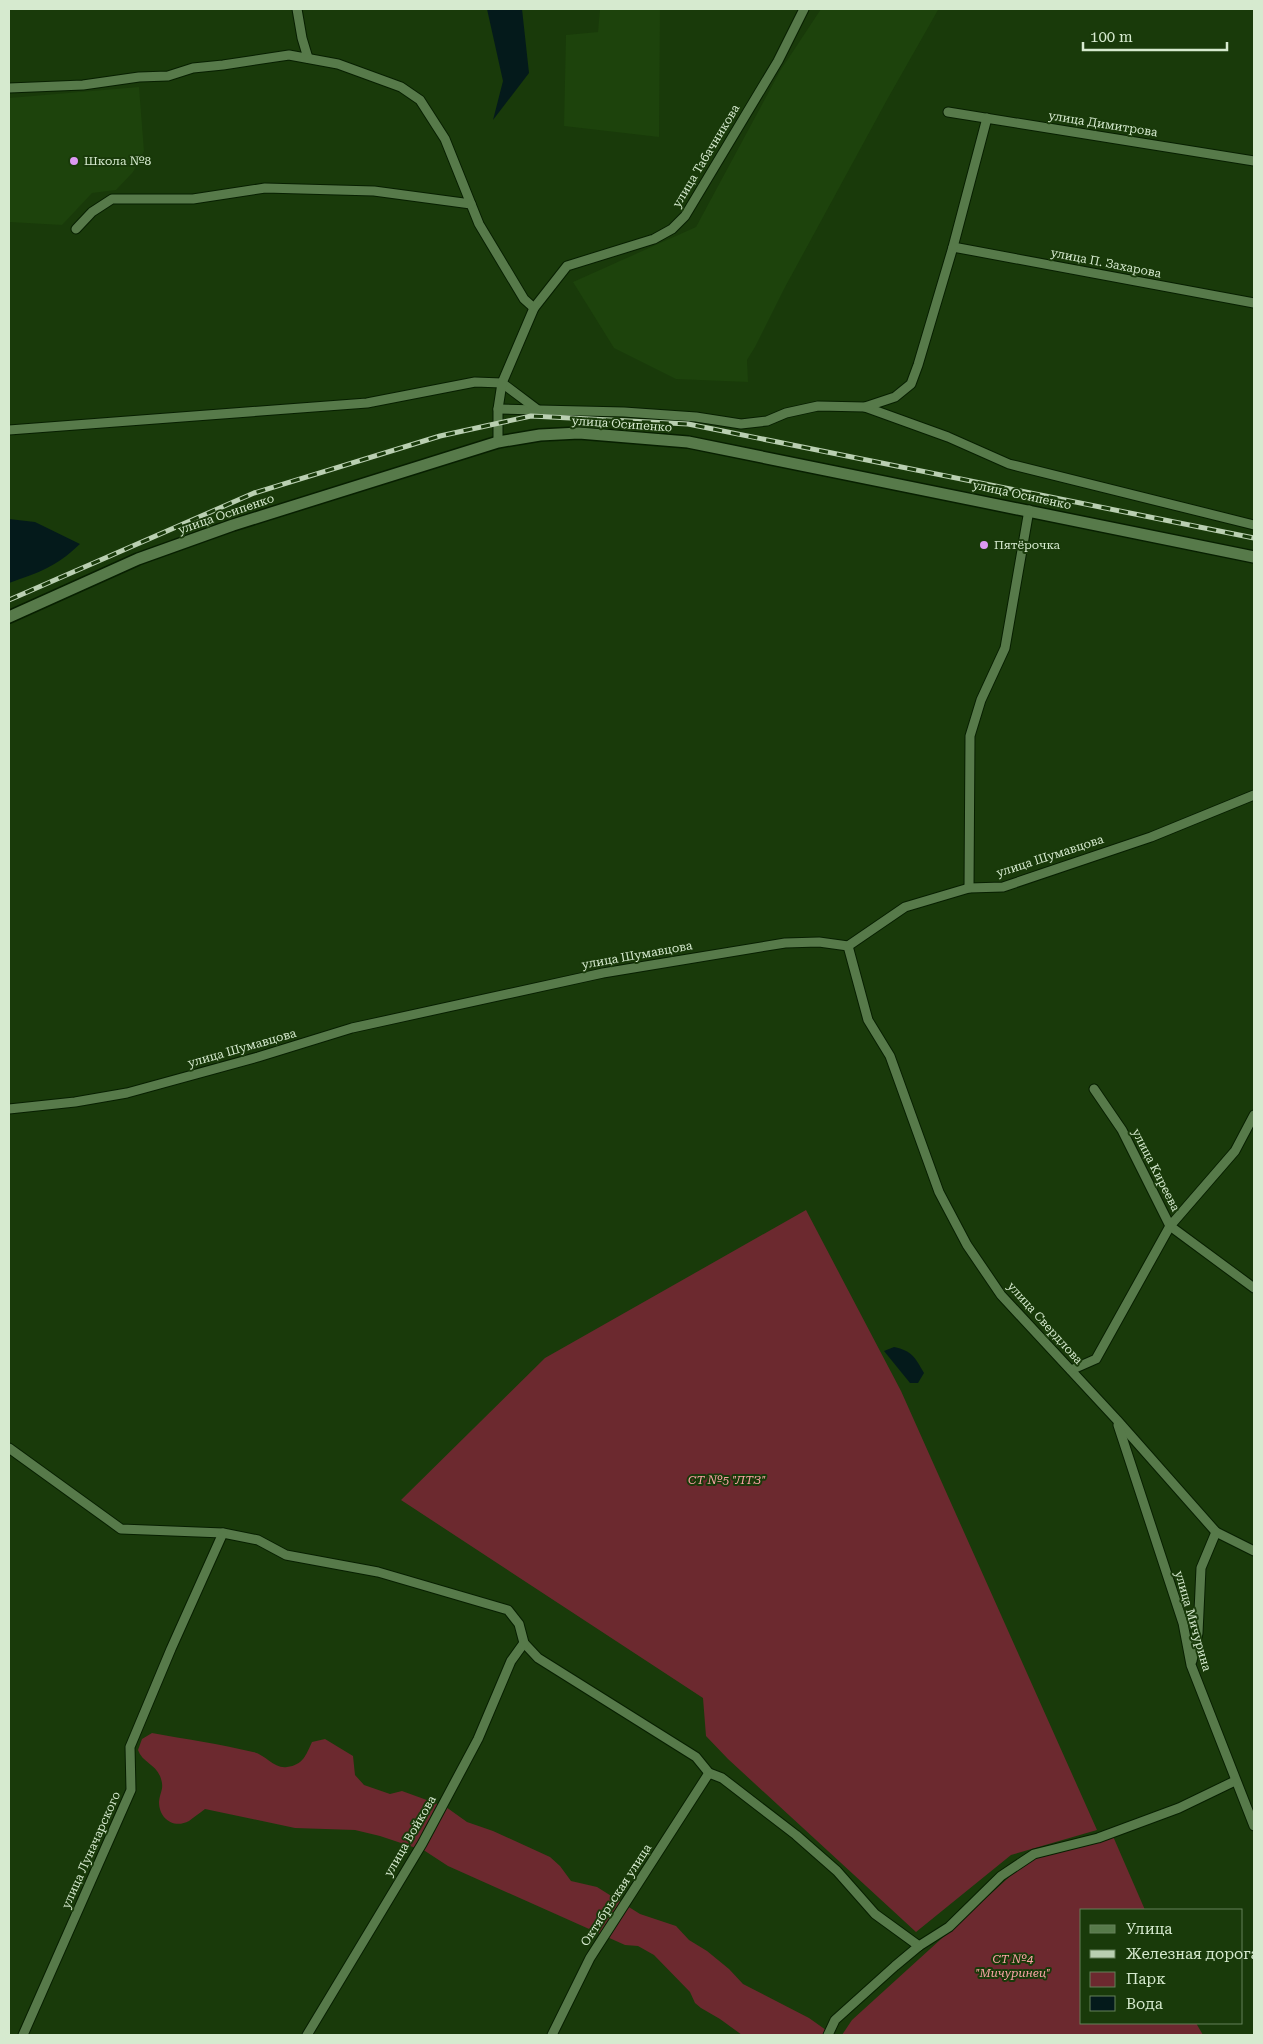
<svg xmlns="http://www.w3.org/2000/svg" width="1263" height="2044" viewBox="0 0 1263 2044" font-family="'Roboto Serif',serif">
	<style>
		.built { fill: #1d430c }
		.green { fill: #6c292f }
		.water { fill: #041a1b }
		.lines { fill: none; stroke-linecap: round; stroke-linejoin: round }
		.street-casing { stroke: #071f00; stroke-width: 11 }
		.secondary-casing { stroke: #071f00; stroke-width: 14 }
		.street { stroke: #577a4a; stroke-width: 9 }
		.secondary { stroke: #577a4a; stroke-width: 11 }
		.rail-casing { stroke: #b9cfb1; stroke-width: 5 }
		.rail { stroke: #193a0a; stroke-width: 3; stroke-dasharray: 9; stroke-linecap: butt }
		.poi-dot { fill: #dd99f3; stroke: #193a0a; stroke-width: 2 }
		.labels { text-anchor: middle; dominant-baseline: central; stroke-width: 4; stroke-linejoin: round; paint-order: stroke }
		.street-label { font-size: 12px; fill: #d6eacf; stroke: #193a0a }
		.poi-label { font-size: 12px; fill: #d6eacf; stroke: #193a0a; text-anchor: start }
		.park-label { font-size: 12px; font-style: italic; fill: #fba4a7; stroke: #193a0a }
	</style>
	<rect width="100%" height="100%" fill="#193a0a"/>
	<!-- built -->
	<g class="built">
		<polygon points="600,9 660,9 659,137 564,126 566,35 598,32"/>
		<polygon points="821,9 934,9 938,10 888,98 784,289 755,347 747,360 748,382 676,379 614,348 573,282 696,227 780,71"/>
		<polygon points="139,87 144,151 133,172 116,190 92,193 62,225 9,222 9,98"/>
	</g>
	<!-- green -->
	<g class="green">
		<polygon points="806,1210 901,1391 1097,1830 1011,1855 916,1932 728,1759 706,1736 703,1698 401,1500 545,1358"/>
		<path d="M152 1733C185 1739 220 1744 253 1752 265 1754 274 1769 287 1767 303 1765 306 1755 312 1742L325 1739 353 1756 355 1775 364 1785 390 1794 402 1791 446 1807 467 1822 493 1831 550 1857 560 1866 571 1881 597 1887 640 1914 676 1926 689 1940 707 1951 729 1969 743 1984 809 2018 833 2035H742L720 2019 701 2008 695 2003 690 1992 654 1955 638 1946 625 1945 448 1866 425 1851 380 1836 355 1830 295 1828 205 1809C200 1813 194 1817 189 1821 174 1829 159 1819 159 1802 160 1791 165 1789 160 1776 155 1764 142 1762 138 1750L142 1739Z"/>
		<polygon points="1112,1834 1145,1910 1082,1910 1082,2023 1196,2023 1203,2035 842,2035 852,2020 1029,1859"/>
	</g>
	<!-- water -->
	<g class="water">
		<polygon points="487,9 522,9 529,73 493,120 503,81"/>
		<path d="M9 519 35 522 80 544C56 567 40 572 9 583Z"/>
		<path d="M894 1347C912 1351 915 1357 924 1373L918 1383H910L884 1351Z"/>
	</g>
	<g class="lines">
		<!-- street casing -->
		<g class="street-casing">
			<g id="street">
				<polyline points="297,9 302,38 308,58"/>
				<polyline points="9,88 83,85 139,77 168,76 193,68 223,65 289,55 338,64 401,87 420,100 445,139 479,224 524,299 534,308"/>
				<polyline points="948,112 1254,161"/>
				<polyline points="76,229 92,212 112,199 193,199 265,188 374,191 471,204"/>
				<polyline points="953,247 1254,303"/>
				<polyline points="865,407 948,437 1009,464 1254,525"/>
				<polyline points="498,409 624,412 696,417 741,424 767,421 786,413 818,406 865,407 895,397 911,384 918,365 953,247 987,118"/>
				<polyline points="9,430 367,403 475,382 502,383 538,410"/>
				<polyline points="498,442 498,409 502,383 534,308 567,266 654,239 672,229 685,216 778,61 804,9"/>
				<polyline points="969,888 970,736 981,700 1005,648 1029,510"/>
				<polyline points="848,946 868,1020 890,1056 939,1192 967,1245 1001,1295 1117,1420 1216,1532 1254,1551"/>
				<polyline points="1094,1089 1122,1130 1170,1226 1254,1288"/>
				<polyline points="9,1109 75,1102 127,1093 258,1057 352,1028 603,973 785,943 819,942 848,946 905,907 969,888 1003,887 1151,837 1254,795"/>
				<polyline points="1071,1370 1096,1359 1170,1226 1235,1151 1254,1115"/>
				<polyline points="1118,1425 1183,1623 1191,1665 1254,1826"/>
				<polyline points="9,1448 121,1529 223,1533 258,1540 286,1555 378,1572 508,1610 519,1624 524,1643 538,1658 696,1757 709,1773 722,1778 796,1835 837,1871 875,1914 919,1946"/>
				<polyline points="1192,1661 1198,1633 1201,1568 1216,1532"/>
				<polyline points="23,2035 131,1790 130,1747 171,1649 223,1533"/>
				<polyline points="307,2035 422,1844 478,1739 511,1661 524,1643"/>
				<polyline points="552,2035 590,1958 709,1773"/>
				<polyline points="828,2035 835,2020 895,1966 919,1946 949,1927 1001,1876 1034,1854 1098,1838 1179,1808 1235,1781"/>
			</g>
		</g>
		<!-- secondary casing -->
		<g class="secondary-casing">
			<polyline id="secondary" points="9,617 138,559 233,525 498,442 540,435 579,433 688,442 1254,557"/>
		</g>
		<!-- street -->
		<use href="#street" class="street"/>
		<!-- secondary -->
		<use href="#secondary" class="secondary"/>
		<!-- rail casing -->
		<g class="rail-casing">
			<polyline id="rail" points="9,600 254,493 440,436 531,416 688,424 1254,538"/>
		</g>
		<!-- rail -->
		<use href="#rail" class="rail"/>
	</g>
	<!-- markers -->
	<g class="poi-dot">
		<circle cx="74" cy="161" r="5"/>
		<circle cx="984" cy="545" r="5"/>
	</g>
	<g class="labels">
		<!-- street labels -->
		<g class="street-label">
			<text transform="translate(1103 124) rotate(9)">улица Димитрова</text>
			<text transform="translate(706 156) rotate(-59)">улица Табачникова</text>
			<text transform="translate(1106 263) rotate(11)">улица П. Захарова</text>
			<text transform="translate(622 424) rotate(4)">улица Осипенко</text>
			<text transform="translate(1022 495) rotate(12)">улица Осипенко</text>
			<text transform="translate(226 514) rotate(-19)">улица Осипенко</text>
			<text transform="translate(1050 856) rotate(-18)">улица Шумавцова</text>
			<text transform="translate(637 955) rotate(-10)">улица Шумавцова</text>
			<text transform="translate(242 1048) rotate(-16)">улица Шумавцова</text>
			<text transform="translate(1156 1170) rotate(63)">улица Киреева</text>
			<text transform="translate(1045 1323) rotate(48)">улица Свердлова</text>
			<text transform="translate(1193 1621) rotate(74)">улица Мичурина</text>
			<text transform="translate(410 1836) rotate(-60)">улица Войкова</text>
			<text transform="translate(91 1850) rotate(-66)">улица Луначарского</text>
			<text transform="translate(616 1895) rotate(-57)">Октябрьская улица</text>
		</g>
		<!-- poi labels -->
		<g class="poi-label">
			<text x="84" y="161">Школа №8</text>
			<text x="994" y="545">Пятёрочка</text>
		</g>
		<!-- park labels -->
		<g class="park-label">
			<text x="727" y="1480">СТ №5 "ЛТЗ"</text>
			<text x="1013" y="1959">СТ №4<tspan x="1013" dy="14">"Мичуринец"</tspan></text>
		</g>
	</g>
	<!-- border -->
	<rect width="1263" height="2044" fill="none" stroke="#d6eacf" stroke-width="20"/>
	<!-- legend -->
	<rect x="1080" y="1909" width="162" height="115" fill="#193a0a" stroke="#658059"/>
	<rect x="1090" y="1925" width="25" height="8" fill="#577a4a" stroke="#658059"/>
	<text x="1126" y="1934" font-size="15" fill="#d6eacf">Улица</text>
	<rect x="1090" y="1950" width="25" height="8" fill="#b9cfb1" stroke="#658059"/>
	<text x="1126" y="1959" font-size="15" fill="#d6eacf">Железная дорога</text>
	<rect x="1090" y="1972" width="25" height="15" fill="#6c292f" stroke="#658059"/>
	<text x="1126" y="1984" font-size="15" fill="#d6eacf">Парк</text>
	<rect x="1090" y="1996" width="25" height="15" fill="#041a1b" stroke="#658059"/>
	<text x="1126" y="2009" font-size="15" fill="#d6eacf">Вода</text>
	<!-- scale -->
	<path d="M1083 42v8h144v-8" fill="none" stroke="#d6eacf" stroke-width="2.5"/>
	<text x="1090" y="42" font-size="15" fill="#d6eacf" stroke="#193a0a" stroke-width="4" paint-order="stroke">100 m</text>
</svg>
